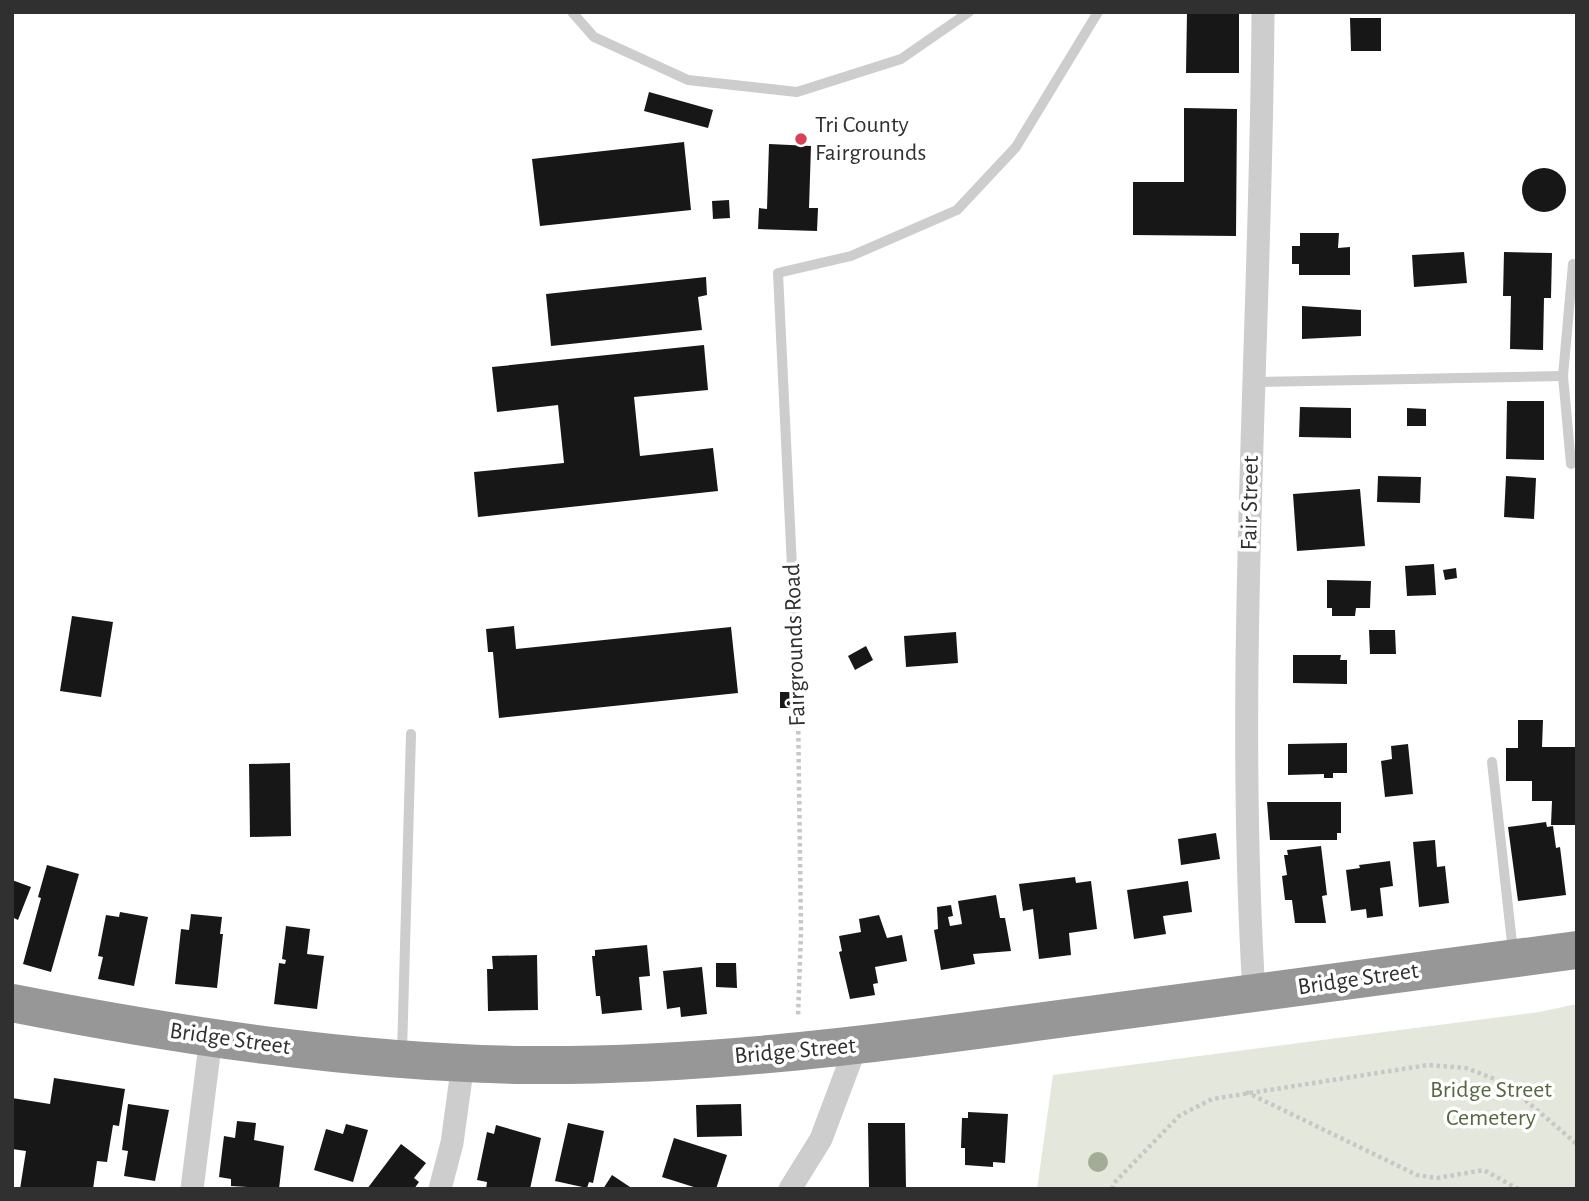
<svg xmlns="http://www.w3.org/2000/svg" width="1589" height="1201" viewBox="0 0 1589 1201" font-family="'Alegreya Sans',sans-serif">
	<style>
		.green { fill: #e4e8dc }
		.building { fill: #171717 }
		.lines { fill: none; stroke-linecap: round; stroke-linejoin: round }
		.path { stroke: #c7c7c7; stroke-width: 4.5; stroke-dasharray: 3.5 3.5; stroke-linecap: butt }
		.lane { stroke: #cdcdcd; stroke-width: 10 }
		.street { stroke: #cdcdcd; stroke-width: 23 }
		.highway { stroke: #979797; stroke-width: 38 }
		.tree { fill: #a2ac96 }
		.poi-dot { fill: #d64258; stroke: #fff; stroke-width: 2.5 }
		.labels { text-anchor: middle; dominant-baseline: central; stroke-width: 7; stroke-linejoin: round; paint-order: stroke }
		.poi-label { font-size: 24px; fill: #303030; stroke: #fff; text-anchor: start }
		.street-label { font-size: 24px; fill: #303030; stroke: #fff }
		.park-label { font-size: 24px; fill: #566841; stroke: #fff }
	</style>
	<rect width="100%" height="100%" fill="#fff"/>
	<!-- green -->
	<polygon class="green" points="1577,1004 1577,1189 1037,1189 1053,1075 1539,1012"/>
	<!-- building -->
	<g class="building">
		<polygon points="1187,12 1239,12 1239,73 1186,73"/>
		<polygon points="1350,18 1381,18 1381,51 1351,51"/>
		<polygon points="649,92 713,110 708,128 644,111"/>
		<polygon points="1184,108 1237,109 1236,236 1133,235 1133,182 1184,182"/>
		<polygon points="684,142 691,210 540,226 532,159"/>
		<polygon points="769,144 811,146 809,208 818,208 817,231 758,229 759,208 767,209"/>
		<circle cx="1544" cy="190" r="22"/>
		<polygon points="729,200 730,218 713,219 712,201"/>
		<polygon points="1300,233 1339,233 1338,248 1350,247 1350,275 1299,275 1299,264 1292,264 1292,246 1300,246"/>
		<polygon points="1464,252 1467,283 1414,287 1412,255"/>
		<polygon points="1504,252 1552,253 1551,298 1544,298 1543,350 1510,349 1511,296 1503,296"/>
		<polygon points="706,277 707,295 698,297 702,330 551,346 546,294"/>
		<polygon points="1302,306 1361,310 1361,336 1302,339"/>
		<polygon points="704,345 708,390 634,397 640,456 713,448 718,491 478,517 474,472 564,463 558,405 497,412 492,367"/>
		<polygon points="1507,401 1544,401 1544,460 1506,459"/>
		<polygon points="1300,407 1351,408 1351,438 1299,437"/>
		<polygon points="1407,408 1426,409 1426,426 1407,426"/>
		<polygon points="1378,476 1421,477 1420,503 1377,502"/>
		<polygon points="1506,476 1536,478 1534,519 1504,517"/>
		<polygon points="1360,489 1365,546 1297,551 1293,494"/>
		<polygon points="1434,564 1436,595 1407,596 1405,566"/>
		<polygon points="1456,568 1457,578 1445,580 1443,570"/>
		<polygon points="1327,580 1371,581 1370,608 1356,608 1355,616 1332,616 1332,608 1327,608"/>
		<polygon points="72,616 113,622 101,697 60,691"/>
		<polygon points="514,626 516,649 731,627 738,693 499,718 493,652 488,652 486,629"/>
		<polygon points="1369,630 1395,630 1396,654 1370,654"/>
		<polygon points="956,632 958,663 906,667 904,636"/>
		<polygon points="866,646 873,660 855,670 848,656"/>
		<polygon points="1293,655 1341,655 1340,660 1347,660 1347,684 1293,683"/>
		<polygon points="780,692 793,692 794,708 780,708"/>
		<polygon points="1518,720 1543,720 1542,747 1577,747 1577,825 1551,825 1552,801 1532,801 1532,781 1506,781 1506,748 1518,748"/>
		<polygon points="1347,743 1347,773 1333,773 1333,778 1324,778 1324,774 1288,775 1288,744"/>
		<polygon points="1408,744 1413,794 1385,797 1381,761 1392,759 1391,746"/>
		<polygon points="290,763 291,836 250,837 249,764"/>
		<polygon points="1267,802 1341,802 1341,833 1337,833 1337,840 1270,840"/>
		<polygon points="1546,822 1547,827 1553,826 1556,848 1560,847 1566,895 1518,901 1508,827"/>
		<polygon points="1216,833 1220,859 1181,865 1178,839"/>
		<polygon points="1435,840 1437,867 1445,866 1449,903 1419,907 1413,842"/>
		<polygon points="1321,846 1327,895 1322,896 1326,923 1295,923 1292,900 1285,900 1282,876 1287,875 1284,855 1288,855 1287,850"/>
		<polygon points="1390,861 1393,886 1380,888 1383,916 1367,918 1366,909 1351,911 1346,870 1360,868 1359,865"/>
		<polygon points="47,865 79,874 51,972 23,964 41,898 38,897"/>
		<polygon points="1075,877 1076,883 1091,881 1097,929 1069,933 1071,955 1039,959 1033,909 1023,911 1019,884"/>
		<polygon points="12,880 31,887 18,920 12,917"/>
		<polygon points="1188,881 1192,912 1163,916 1166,934 1134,939 1127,890"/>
		<polygon points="996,895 1000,918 1005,918 1011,951 973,954 975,964 941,970 934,930 938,929 937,907 951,905 953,916 948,917 950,926 962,924 958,901"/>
		<polygon points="120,912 148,917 134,986 98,979 103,957 98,956 106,915 119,917"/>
		<polygon points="191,914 222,917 220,934 223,934 217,988 175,984 181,929 189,930"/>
		<polygon points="879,915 887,938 902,935 907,961 875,967 878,983 873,984 875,995 850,999 839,952 842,951 839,936 861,932 859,919"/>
		<polygon points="286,926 310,929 307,954 324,956 317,1009 274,1004 279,963 285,964 286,960 282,959"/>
		<polygon points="647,945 650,976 639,977 642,1010 602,1014 600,996 596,996 592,956 595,956 595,950"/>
		<polygon points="537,955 538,1010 488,1011 487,969 493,969 492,956"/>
		<polygon points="716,963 736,963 737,988 716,987"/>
		<polygon points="702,967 707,1014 681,1017 680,1007 667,1009 663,971"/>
		<polygon points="54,1078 125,1089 119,1126 113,1125 107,1162 97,1161 93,1189 20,1189 26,1151 12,1149 12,1098 50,1104"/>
		<polygon points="128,1104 169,1110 155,1181 124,1176 128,1151 122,1150"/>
		<polygon points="741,1104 742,1136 697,1137 696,1105"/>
		<polygon points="968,1112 1008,1114 1005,1163 993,1162 993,1167 965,1165 965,1148 961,1148 962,1118 968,1118"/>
		<polygon points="237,1121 256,1123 254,1140 284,1146 279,1189 231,1186 231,1179 219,1177 224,1136 235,1138"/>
		<polygon points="568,1123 604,1131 593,1183 589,1182 587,1188 555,1181"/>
		<polygon points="868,1123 905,1123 906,1189 869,1189"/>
		<polygon points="346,1124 368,1130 353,1182 314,1170 326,1129 343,1134"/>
		<polygon points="496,1125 541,1138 530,1189 486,1189 487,1182 477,1180 487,1132 494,1134"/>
		<polygon points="674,1138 727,1155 716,1189 700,1189 662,1177"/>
		<polygon points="401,1144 426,1163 414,1178 419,1182 414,1189 367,1189"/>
		<polygon points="612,1175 633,1189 603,1189"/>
	</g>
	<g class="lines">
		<!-- path -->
		<g class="path">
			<polyline points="798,710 801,931 798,1017"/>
			<polyline points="1246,1092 1417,1175 1437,1178 1484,1170 1518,1189"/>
			<polyline points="1112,1189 1114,1183 1179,1116 1212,1099 1428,1065 1466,1068 1505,1083 1577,1144"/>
		</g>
		<!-- lane -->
		<g class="lane">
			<polyline points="572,12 594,37 688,80 797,92 901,59 969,12"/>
			<polyline points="1254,382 1563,376"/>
			<polyline points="1571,464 1563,376 1573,264"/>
			<polyline points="798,693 778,273 851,256 957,210 1016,147 1098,12"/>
			<polyline points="1492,762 1513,952"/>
			<polyline points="402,1052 411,734"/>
		</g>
		<!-- street -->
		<g class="street">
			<path d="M1254 993C1234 666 1261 339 1263 12"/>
			<polyline points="192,1189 211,1037"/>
			<polyline points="440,1189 452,1143 463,1063"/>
			<polyline points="790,1189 821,1139 856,1046"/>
		</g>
		<!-- highway -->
		<path class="highway" d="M12 1003C180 1036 352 1062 523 1065 700 1067 876 1044 1051 1020 1226 997 1401 973 1577 950"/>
	</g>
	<!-- trees -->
	<circle class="tree" cx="1098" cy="1162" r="10"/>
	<!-- markers -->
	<circle class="poi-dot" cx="801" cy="139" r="7"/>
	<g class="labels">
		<!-- poi labels -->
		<g class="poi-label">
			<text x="815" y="125">Tri County<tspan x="815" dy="28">Fairgrounds</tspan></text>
		</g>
		<!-- street labels -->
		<g class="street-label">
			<text transform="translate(1250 503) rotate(-89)">Fair Street</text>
			<text transform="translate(795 645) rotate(-92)">Fairgrounds Road</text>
			<text transform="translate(1358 979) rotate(-8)">Bridge Street</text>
			<text transform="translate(230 1039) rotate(8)">Bridge Street</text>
			<text transform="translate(795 1051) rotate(-5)">Bridge Street</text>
		</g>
		<!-- park labels -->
		<g class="park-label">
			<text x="1491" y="1090">Bridge Street<tspan x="1491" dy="28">Cemetery</tspan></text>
		</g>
	</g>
	<!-- border -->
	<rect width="1589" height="1201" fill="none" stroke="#303030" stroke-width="28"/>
</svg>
